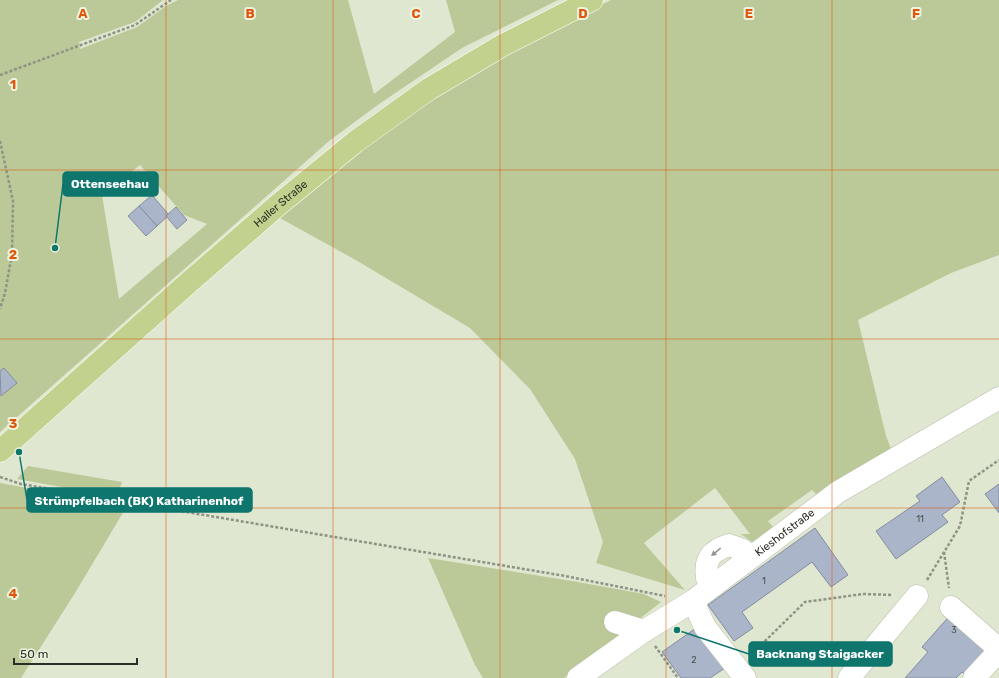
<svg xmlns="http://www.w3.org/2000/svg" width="999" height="678" viewBox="0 0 999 678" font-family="Rubik,sans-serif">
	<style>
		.green { fill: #bbc998; fill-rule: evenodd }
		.building { fill: #abb5c9; stroke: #838da0 }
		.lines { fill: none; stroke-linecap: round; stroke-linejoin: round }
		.minor-casing { stroke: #b7bda8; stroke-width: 23 }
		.major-casing { stroke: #fff; stroke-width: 23 }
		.path { stroke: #8e9384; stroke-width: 2.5; stroke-dasharray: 3 2; stroke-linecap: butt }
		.minor { stroke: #fff; stroke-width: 22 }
		.major { stroke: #c2d18d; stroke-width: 22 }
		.oneway { fill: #959692 }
		.grid { fill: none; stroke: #df570d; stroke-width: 1; stroke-opacity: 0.55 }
		.labels { text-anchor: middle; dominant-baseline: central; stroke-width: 4; stroke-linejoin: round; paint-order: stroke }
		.number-label { font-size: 9px; fill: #4b504f }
		.street-label { font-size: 11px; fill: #2b2e26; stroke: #edf4de }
		.grid-label { font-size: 13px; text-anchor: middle; font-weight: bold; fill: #df570d; stroke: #edf4de; stroke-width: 4; stroke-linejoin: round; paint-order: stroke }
		.leader { fill: none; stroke: #0f766e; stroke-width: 1.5 }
		.callout-dot { fill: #0f766e; stroke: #edf4de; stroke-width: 1.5 }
		.callout { fill: #0f766e; stroke: #0f766e; stroke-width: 1.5 }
		.callout-label { font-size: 12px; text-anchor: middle; font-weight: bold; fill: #fff }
	</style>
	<rect width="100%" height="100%" fill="#e0e7d1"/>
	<!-- green -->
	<g class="green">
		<path d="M0 0H163L135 22 79 42 80 49 137 27 166 6 178 0H348L374 94 455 32 446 0H558L462 48 379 104 329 141 0 432ZM140 165 184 215 207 224 119 299 102 195Z"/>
		<polygon points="611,0 999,0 999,255 951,273 858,320 886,436 891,449 817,495 812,490 768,521 774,528 752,542 741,534 750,534 715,488 644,543 685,590 596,563 603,542 575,459 530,389 470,328 354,259 278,217 347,158 442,90 561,24"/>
		<polygon points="28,466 122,482 117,497 17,479"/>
		<polygon points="0,483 127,506 75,593 21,678 0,678"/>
		<polygon points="428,558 578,582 644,594 661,602 564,678 483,678 475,665"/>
	</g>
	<!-- building -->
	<g class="building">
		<polygon points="152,195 169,215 157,226 139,206"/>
		<polygon points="139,206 157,226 146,236 128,216"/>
		<polygon points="176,207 187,220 177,229 166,216"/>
		<polygon points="4,368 17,383 1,396 0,371"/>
		<polygon points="942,477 960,502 942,515 948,522 896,559 876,531 920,501 916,496"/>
		<polygon points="999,484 999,513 985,494"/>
		<polygon points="815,528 848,575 831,587 812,562 742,612 753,628 734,641 708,605"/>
		<polygon points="952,613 989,646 964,674 962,672 956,678 905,678 928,652 922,647"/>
		<polygon points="696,628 725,668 710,678 681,678 662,652"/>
	</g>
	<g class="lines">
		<!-- minor casing -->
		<g class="minor-casing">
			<g id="minor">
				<path d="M707 578C704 559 711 551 729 545L743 550"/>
				<polyline points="693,601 705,627 745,678"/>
				<polyline points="951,607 999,649"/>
				<polyline points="615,622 644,631"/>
				<path id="s1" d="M578 678 644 631 693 601 838 492 999 398"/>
				<polyline points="849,678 917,596"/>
				<polyline points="974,678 999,651"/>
			</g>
		</g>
		<!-- major casing -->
		<g class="major-casing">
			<g id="major">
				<path id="s2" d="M0 451 187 284 278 205 355 142 429 89 503 45 592 0"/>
			</g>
		</g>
		<!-- path -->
		<g class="path">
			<polyline points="0,75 135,25 171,0"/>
			<polyline points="0,141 13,201 12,254 5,293 0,309"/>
			<polyline points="0,477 21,484 565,576 665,596"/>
			<polyline points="944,552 949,588"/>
			<polyline points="927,580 960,526 969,481 999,460"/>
			<polyline points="655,646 678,678"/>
			<polyline points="750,655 765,641 805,602 863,594 893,595"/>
		</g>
		<!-- minor -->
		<use href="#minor" class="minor"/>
		<!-- major -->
		<use href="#major" class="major"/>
	</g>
	<!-- one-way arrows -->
	<defs><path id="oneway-solid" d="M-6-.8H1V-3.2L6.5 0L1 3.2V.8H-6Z"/></defs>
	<use class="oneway" href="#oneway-solid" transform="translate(716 552) rotate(141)"/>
	<!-- grid -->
	<path class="grid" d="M166 0V678M333 0V678M500 0V678M666 0V678M832 0V678M0 170H999M0 339H999M0 508H999"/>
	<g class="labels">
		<!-- number labels -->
		<g class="number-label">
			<text x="920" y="519">11</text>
			<text x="764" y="581">1</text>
			<text x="954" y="630">3</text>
			<text x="694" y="660">2</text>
		</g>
		<!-- street labels -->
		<g class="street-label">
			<text stroke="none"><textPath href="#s2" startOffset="374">Haller Straße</textPath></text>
			<text stroke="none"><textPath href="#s1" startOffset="253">Kieshofstraße</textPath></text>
		</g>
	</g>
	<g class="grid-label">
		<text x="83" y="18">A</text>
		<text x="250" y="18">B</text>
		<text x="416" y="18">C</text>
		<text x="583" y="18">D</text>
		<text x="749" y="18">E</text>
		<text x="916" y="18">F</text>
		<text x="13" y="89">1</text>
		<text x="13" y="259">2</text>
		<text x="13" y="428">3</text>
		<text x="13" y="598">4</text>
	</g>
	<!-- callouts -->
	<path class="leader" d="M55 248L63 184M19 452L27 500M677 630L749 654"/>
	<g class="callout-dot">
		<circle cx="55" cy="248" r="4"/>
		<circle cx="19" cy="452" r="4"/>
		<circle cx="677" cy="630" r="4"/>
	</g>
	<g class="callout">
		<rect x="63" y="172" width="95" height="24" rx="4"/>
		<rect x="27" y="488" width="225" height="24" rx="4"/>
		<rect x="749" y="642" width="143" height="24" rx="4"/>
	</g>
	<g class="callout-label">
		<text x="110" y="188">Ottenseehau</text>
		<text x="139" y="505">Strümpfelbach (BK) Katharinenhof</text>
		<text x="820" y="658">Backnang Staigacker</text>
	</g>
	<!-- scale -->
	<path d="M14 658v6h123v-6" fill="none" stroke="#2b2e26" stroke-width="2"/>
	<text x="20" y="658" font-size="12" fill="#2b2e26" stroke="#edf4de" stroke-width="3" paint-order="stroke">50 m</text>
</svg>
